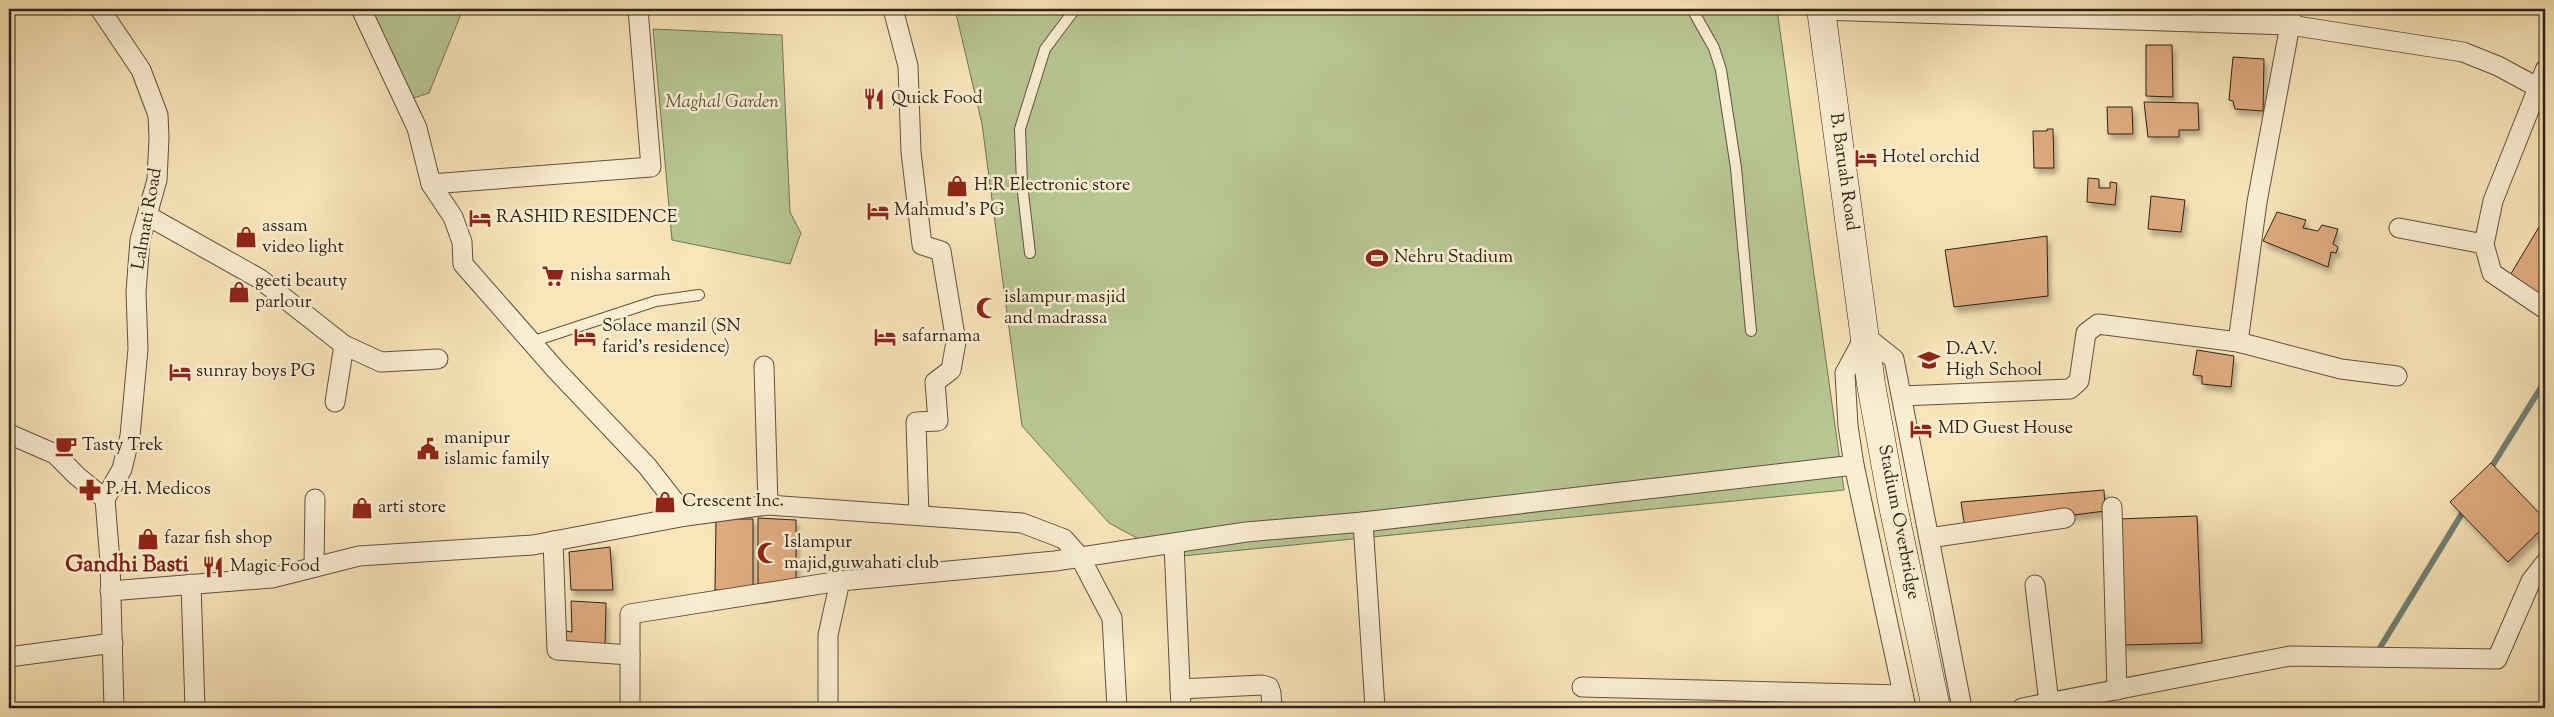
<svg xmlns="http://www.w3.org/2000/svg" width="2554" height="717" viewBox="0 0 2554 717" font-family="'Sorts Mill Goudy',serif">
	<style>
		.green { fill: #b8c694; stroke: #737456 }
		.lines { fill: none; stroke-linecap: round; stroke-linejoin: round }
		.stream { stroke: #718075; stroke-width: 6 }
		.building { fill: #dfab7f; stroke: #2e2117; filter: url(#shadow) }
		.lane-casing { stroke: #605240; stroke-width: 12 }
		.street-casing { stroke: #605240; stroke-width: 21 }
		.secondary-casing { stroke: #2e2117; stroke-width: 29 }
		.lane { stroke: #faeed2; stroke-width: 10 }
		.street { stroke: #faeed2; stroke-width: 19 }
		.secondary { stroke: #faeed2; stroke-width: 28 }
		.labels { text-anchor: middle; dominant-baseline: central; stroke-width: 5; stroke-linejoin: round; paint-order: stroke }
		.poi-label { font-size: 18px; fill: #2e2117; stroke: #faeed2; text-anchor: start }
		.park-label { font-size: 18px; font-style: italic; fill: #57533c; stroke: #faeed2 }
		.street-label { font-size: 18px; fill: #2e2117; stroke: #faeed2 }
		.district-label { font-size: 22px; font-weight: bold; fill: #7a1f14; stroke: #faeed2 }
	</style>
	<defs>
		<filter id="shadow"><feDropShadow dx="3" dy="5.5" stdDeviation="2.5" flood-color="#0004"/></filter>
	</defs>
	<rect width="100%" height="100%" fill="#f8e5b9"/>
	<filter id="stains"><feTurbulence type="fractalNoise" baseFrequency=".004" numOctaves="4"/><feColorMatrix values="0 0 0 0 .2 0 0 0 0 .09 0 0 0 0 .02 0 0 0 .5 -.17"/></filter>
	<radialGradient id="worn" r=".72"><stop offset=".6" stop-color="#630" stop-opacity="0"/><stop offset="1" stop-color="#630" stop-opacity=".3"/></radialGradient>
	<!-- green -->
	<g class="green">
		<polygon points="361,9 463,9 429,93 405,101"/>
		<polygon points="955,9 1777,9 1844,490 1172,557 1109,523 1022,426 982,124"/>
		<polygon points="653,29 782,35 790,212 801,233 790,264 672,240"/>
	</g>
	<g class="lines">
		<!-- stream -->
		<g class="stream">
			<polyline points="2489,471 2545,381"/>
			<polyline points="2378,651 2466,507"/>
		</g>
	</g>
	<!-- building -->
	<g class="building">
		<polygon points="2146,45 2172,45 2173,97 2146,96"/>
		<polygon points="2233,57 2264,59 2263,111 2235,109 2233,101 2229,100"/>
		<polygon points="2144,102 2198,103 2199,130 2179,130 2179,137 2148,137"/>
		<polygon points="2107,107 2132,107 2133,134 2108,134"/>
		<polygon points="2047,129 2053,129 2054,168 2034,168 2033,131 2047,131"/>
		<polygon points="2088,178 2099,179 2099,188 2110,188 2110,182 2117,183 2115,205 2087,202"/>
		<polygon points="2151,196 2185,200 2181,232 2148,229"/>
		<polygon points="2277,212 2306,220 2303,228 2318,231 2322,225 2338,229 2333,244 2338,247 2336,253 2331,252 2328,267 2263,241"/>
		<polygon points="2545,217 2545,299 2509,277"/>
		<polygon points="2047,236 2048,296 1954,307 1945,250"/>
		<polygon points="2197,350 2234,356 2231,387 2202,384 2202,376 2193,375"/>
		<polygon points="2491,463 2545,519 2545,526 2508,562 2450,502"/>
		<polygon points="2104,490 2105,511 1965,529 1961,502"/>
		<polygon points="2197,516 2202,643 2122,645 2118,519"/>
		<polygon points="758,518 796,520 796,592 758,591"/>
		<polygon points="716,519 753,519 753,591 715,590"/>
		<polygon points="610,547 613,590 571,590 569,552"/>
		<polygon points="571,601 606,603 605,645 565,641 565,631 572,632"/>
	</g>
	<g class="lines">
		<!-- lane casing -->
		<g class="lane-casing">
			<g id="lane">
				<polyline points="1692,9 1714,48 1721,70 1736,168 1751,331"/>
				<polyline points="1030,253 1022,184 1020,129 1045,49 1075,9"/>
				<polyline points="531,342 656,301 699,295"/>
			</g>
		</g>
		<!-- street casing -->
		<g class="street-casing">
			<g id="street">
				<polyline points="100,9 141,70 158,115 159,138 157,180 140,240 136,292 138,349 130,436 122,469 105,499"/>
				<polyline points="361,9 417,128 431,184 453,217 462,242 463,264 556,370 647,466 686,516"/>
				<polyline points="893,9 908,66 911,152 922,245 941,251 956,342 951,370 935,382 938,421 916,422 919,515"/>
				<polyline points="1821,10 2290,25 2463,52 2498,66 2537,87"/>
				<polyline points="2545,70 2493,201 2484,244 2492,273 2545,309"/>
				<polyline points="431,184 651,167 638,9"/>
				<polyline points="148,216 260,279 344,345"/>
				<polyline points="2399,228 2484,244"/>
				<polyline points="2238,342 2257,202 2290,25 2291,9"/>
				<polyline points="764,366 768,505"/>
				<polyline points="1902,396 2070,389 2079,381 2086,333 2098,324 2238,342 2341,369 2397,376"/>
				<polyline points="335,402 344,345 381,362 438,359"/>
				<polyline points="9,434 55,454 77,476 105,499"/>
				<polyline points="105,499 110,562 114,708"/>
				<polyline points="2112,507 2117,690"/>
				<polyline points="1363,522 1854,465"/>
				<polyline points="1929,538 2065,518"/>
				<polyline points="553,541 557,650 630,655"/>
				<polyline points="1174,544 1181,708"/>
				<polyline points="314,567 315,499"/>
				<polyline points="191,584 195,708"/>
				<polyline points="2035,585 2049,703"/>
				<polyline points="110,591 272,578 359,556 533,545 686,516 768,505 1022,523 1064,539 1080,557 1112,618 1117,708"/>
				<polyline points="9,657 113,643"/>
				<polyline points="1582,687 1903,695"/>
				<polyline points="1180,689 1262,685 1269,687 1271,693 1272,708"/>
				<polyline points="630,708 630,614 840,581"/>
				<polyline points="828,708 828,635 840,581 1055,561 1246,532 1363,522 1375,708"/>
				<polyline points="1906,708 1854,465 1848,426 1845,373 1865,336 1894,359 1962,708"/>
				<polyline points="2022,708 2290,656 2497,659 2531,581 2545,563"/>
			</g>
		</g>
		<!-- secondary casing -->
		<g class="secondary-casing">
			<polyline id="secondary" points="1821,9 1871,384 1892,501 1936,708"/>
		</g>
		<!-- lane -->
		<use href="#lane" class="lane"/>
		<!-- street -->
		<use href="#street" class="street"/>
		<!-- secondary -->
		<use href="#secondary" class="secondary"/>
	</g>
	<!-- icons -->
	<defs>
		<g id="restaurant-bare" transform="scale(1.725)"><path d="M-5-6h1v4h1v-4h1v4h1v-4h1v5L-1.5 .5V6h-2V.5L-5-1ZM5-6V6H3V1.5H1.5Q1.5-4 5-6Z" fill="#8f2418" stroke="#faeed2" stroke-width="2.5" paint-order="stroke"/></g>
		<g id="hotel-bare" transform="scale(1.725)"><path d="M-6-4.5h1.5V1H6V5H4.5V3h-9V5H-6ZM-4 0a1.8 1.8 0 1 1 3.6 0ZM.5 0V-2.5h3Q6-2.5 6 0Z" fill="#8f2418" stroke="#faeed2" stroke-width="2.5" paint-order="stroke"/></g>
		<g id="shop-bare" transform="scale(1.725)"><path d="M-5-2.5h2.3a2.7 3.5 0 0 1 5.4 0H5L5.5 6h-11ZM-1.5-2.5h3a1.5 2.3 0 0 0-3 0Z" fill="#8f2418" stroke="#faeed2" stroke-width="2.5" paint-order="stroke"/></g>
		<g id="stadium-bare" transform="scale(1.725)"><path d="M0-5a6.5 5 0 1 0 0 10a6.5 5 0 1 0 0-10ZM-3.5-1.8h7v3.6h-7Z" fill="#8f2418" stroke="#faeed2" stroke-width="2.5" paint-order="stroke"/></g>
		<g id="supermarket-bare" transform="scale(1.725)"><path d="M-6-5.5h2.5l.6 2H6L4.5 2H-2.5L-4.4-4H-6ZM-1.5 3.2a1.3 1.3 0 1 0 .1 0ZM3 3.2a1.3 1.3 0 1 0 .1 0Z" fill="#8f2418" stroke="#faeed2" stroke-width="2.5" paint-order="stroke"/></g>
		<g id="mosque-bare" transform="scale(1.725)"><path d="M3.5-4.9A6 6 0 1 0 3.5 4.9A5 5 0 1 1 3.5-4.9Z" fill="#8f2418" stroke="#faeed2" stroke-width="2.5" paint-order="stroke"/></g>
		<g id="school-bare" transform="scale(1.725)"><path d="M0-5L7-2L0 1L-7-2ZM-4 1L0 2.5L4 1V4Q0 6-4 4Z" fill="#8f2418" stroke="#faeed2" stroke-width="2.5" paint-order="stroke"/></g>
		<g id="cafe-bare" transform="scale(1.725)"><path d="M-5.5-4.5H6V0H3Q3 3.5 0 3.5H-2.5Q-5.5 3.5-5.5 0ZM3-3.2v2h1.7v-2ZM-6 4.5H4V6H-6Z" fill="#8f2418" stroke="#faeed2" stroke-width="2.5" paint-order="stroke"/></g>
		<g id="civic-bare" transform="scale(1.725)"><path d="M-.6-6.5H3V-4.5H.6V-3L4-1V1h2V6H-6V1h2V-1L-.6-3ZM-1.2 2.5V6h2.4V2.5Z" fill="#8f2418" stroke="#faeed2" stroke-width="2.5" paint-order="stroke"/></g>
		<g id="pharmacy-bare" transform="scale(1.725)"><path d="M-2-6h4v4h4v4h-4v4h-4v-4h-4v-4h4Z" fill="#8f2418" stroke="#faeed2" stroke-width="2.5" paint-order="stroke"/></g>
	</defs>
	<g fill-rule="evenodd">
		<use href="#restaurant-bare" x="874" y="99"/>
		<use href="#hotel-bare" x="1866" y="158"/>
		<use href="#shop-bare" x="957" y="186"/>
		<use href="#hotel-bare" x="878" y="211"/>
		<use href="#hotel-bare" x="480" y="218"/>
		<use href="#shop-bare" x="246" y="237"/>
		<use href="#stadium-bare" x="1377" y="258"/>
		<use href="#supermarket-bare" x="553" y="276"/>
		<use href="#shop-bare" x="239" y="292"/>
		<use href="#mosque-bare" x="987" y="308"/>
		<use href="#hotel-bare" x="585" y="337"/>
		<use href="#hotel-bare" x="885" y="337"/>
		<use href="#school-bare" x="1929" y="360"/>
		<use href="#hotel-bare" x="180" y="372"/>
		<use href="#hotel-bare" x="1921" y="429"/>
		<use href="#cafe-bare" x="66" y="446"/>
		<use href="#civic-bare" x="428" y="449"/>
		<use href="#pharmacy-bare" x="90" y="490"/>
		<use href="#shop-bare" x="665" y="502"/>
		<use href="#shop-bare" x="362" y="508"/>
		<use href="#shop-bare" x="148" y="539"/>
		<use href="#mosque-bare" x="768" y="553"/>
		<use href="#restaurant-bare" x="213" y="567"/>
	</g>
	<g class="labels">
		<!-- poi labels -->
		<g class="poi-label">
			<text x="891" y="99">Quick Food</text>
			<text x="1882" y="158">Hotel orchid</text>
			<text x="974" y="186">H.R Electronic store</text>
			<text x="894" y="211">Mahmud's PG</text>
			<text x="496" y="218">RASHID RESIDENCE</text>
			<text x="262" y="227">assam<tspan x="262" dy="21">video light</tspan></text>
			<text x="1394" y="258">Nehru Stadium</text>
			<text x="570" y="276">nisha sarmah</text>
			<text x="255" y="282">geeti beauty<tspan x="255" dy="21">parlour</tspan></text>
			<text x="1004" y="298">islampur masjid<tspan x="1004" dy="21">and madrassa</tspan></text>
			<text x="602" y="327">Solace manzil (SN<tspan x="602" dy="21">farid's residence)</tspan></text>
			<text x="902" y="337">safarnama</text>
			<text x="1946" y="350">D.A.V.<tspan x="1946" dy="21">High School</tspan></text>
			<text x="196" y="372">sunray boys PG</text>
			<text x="1938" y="429">MD Guest House</text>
			<text x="444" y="439">manipur<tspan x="444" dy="21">islamic family</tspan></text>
			<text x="82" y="446">Tasty Trek</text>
			<text x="106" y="490">P. H. Medicos</text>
			<text x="682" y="502">Crescent Inc.</text>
			<text x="378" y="508">arti store</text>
			<text x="164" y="539">fazar fish shop</text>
			<text x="784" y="543">Islampur<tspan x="784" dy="21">majid,guwahati club</tspan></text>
			<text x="230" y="567">Magic Food</text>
		</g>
		<!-- park labels -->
		<g class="park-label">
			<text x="722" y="103">Maghal Garden</text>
		</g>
		<!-- street labels -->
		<g class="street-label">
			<text transform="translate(1843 172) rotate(82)">B. Baruah Road</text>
			<text transform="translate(148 219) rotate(-80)">Lalmati Road</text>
			<text transform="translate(1898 522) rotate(79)">Stadium Overbridge</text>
		</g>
		<!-- district labels -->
		<g class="district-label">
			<text x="127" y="566">Gandhi Basti</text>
		</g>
	</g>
	<!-- margin -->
	<rect width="2554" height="717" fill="none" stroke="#f8e5b9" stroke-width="30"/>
	<rect x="10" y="10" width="2534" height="697" fill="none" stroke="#2e2117" stroke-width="2.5"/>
	<rect x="15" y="15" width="2524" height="687" fill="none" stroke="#2e2117"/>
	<rect width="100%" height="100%" filter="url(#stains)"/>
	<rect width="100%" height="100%" fill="url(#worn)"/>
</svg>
